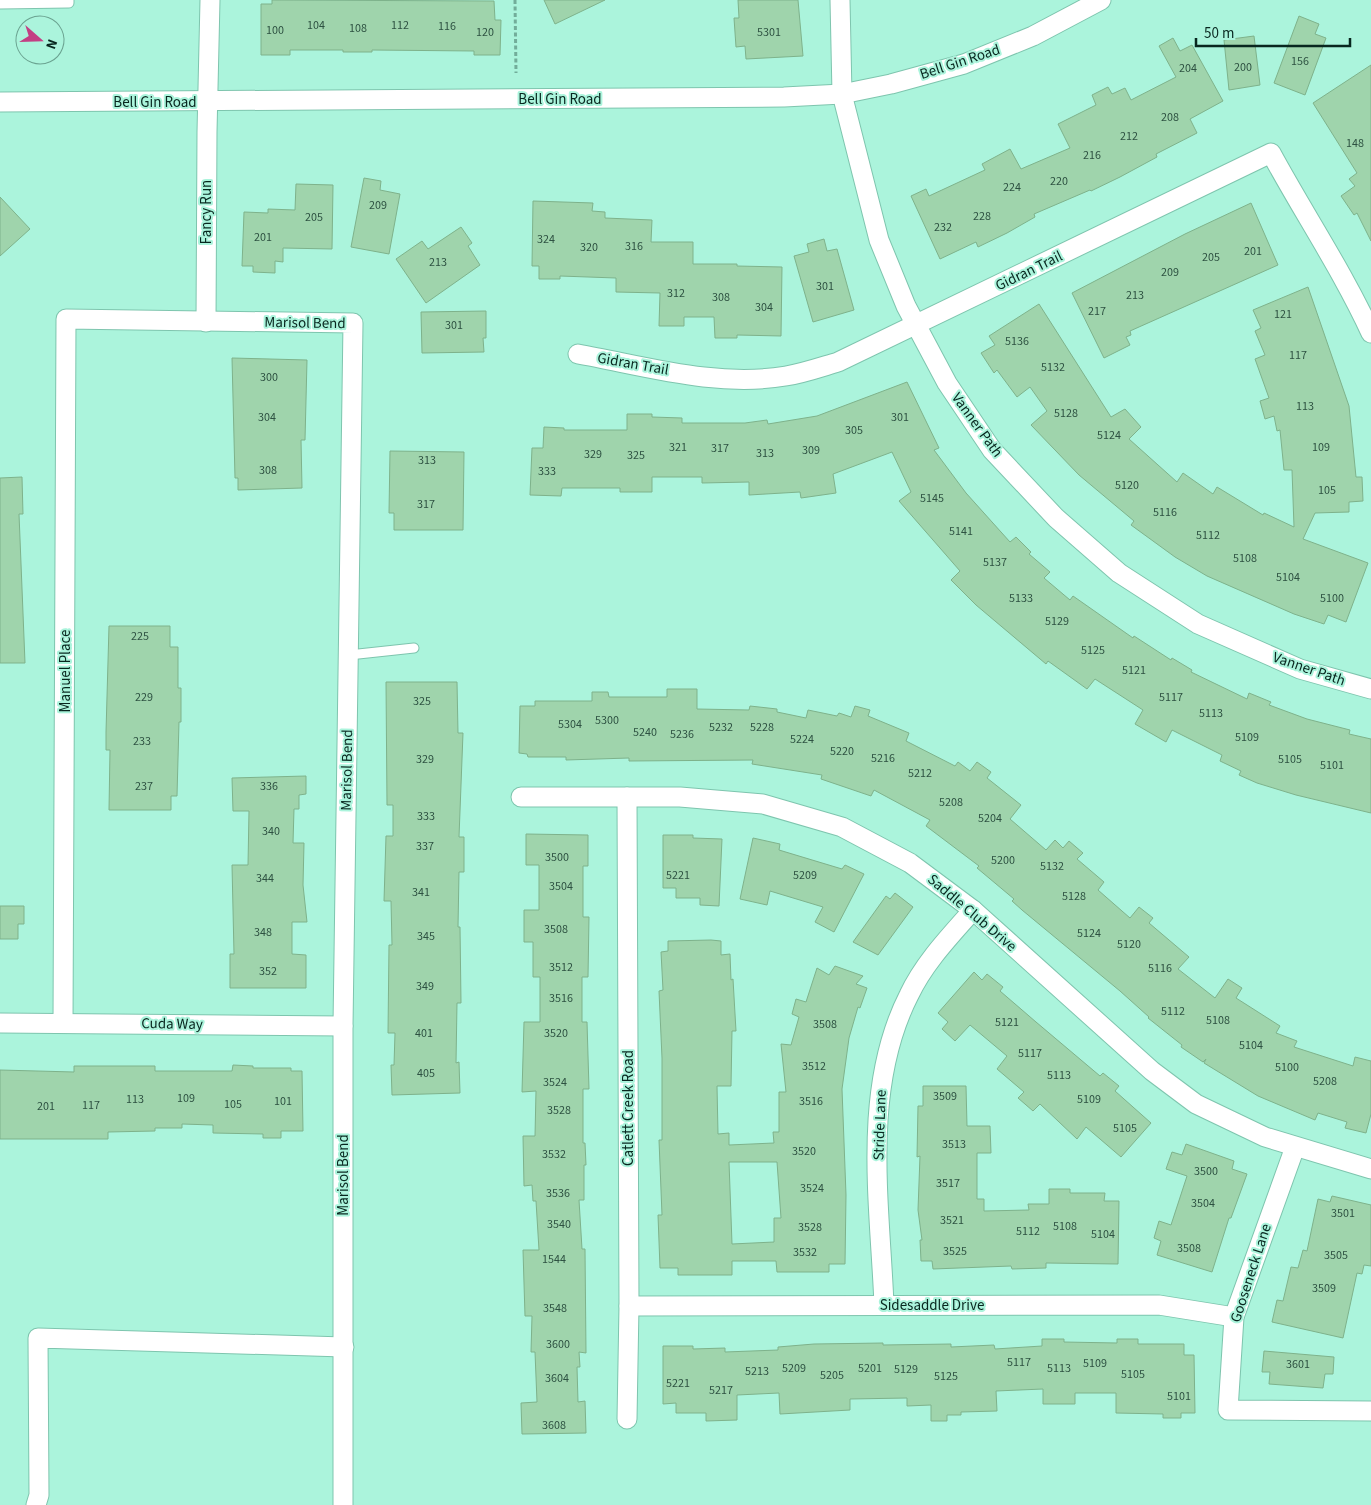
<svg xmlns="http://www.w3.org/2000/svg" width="1371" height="1505" viewBox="0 0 1371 1505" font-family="'Source Sans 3',sans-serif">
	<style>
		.building { fill: #9fd4ac; stroke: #7eb28b; fill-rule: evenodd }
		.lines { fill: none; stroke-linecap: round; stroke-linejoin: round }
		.service-casing { stroke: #7ec5ae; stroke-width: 11 }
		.minor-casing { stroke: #7ec5ae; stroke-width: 21 }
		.path { stroke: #72ad9a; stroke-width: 3; stroke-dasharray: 4 2.5; stroke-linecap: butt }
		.service { stroke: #fff; stroke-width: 9 }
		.minor { stroke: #fff; stroke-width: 19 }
		.labels { text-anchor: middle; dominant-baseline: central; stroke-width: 4; stroke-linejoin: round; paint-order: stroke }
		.number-label { font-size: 12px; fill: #2e5242 }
		.street-label { font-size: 15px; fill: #08271f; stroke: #abf4dc }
	</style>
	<rect width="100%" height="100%" fill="#abf4dc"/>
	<!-- building -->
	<g class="building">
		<polygon points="272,0 494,1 495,20 501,20 500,55 474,55 474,51 372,50 372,52 343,52 343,50 290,50 290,55 261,55 261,4 272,4"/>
		<polygon points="544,0 605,0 555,24"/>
		<polygon points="738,0 798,0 803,56 746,59 745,46 736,47 734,18 739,18"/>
		<polygon points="1299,16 1319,24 1315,34 1326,38 1305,95 1274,83"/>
		<polygon points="1254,36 1260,85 1229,90 1224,40"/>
		<polygon points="1173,38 1180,51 1192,45 1223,101 1190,119 1197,133 1156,154 1157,157 1120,177 1091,191 1090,190 1034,214 1035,217 1007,233 978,247 976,242 940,259 911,196 926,189 929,196 985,170 982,164 1010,149 1021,169 1070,148 1058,124 1096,105 1092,95 1108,87 1112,94 1125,88 1131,100 1176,77 1159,46"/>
		<polygon points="1371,65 1371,241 1357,213 1354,215 1341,196 1355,186 1349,179 1357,173 1313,103"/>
		<polygon points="364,178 381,181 380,190 400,194 389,254 351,247"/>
		<polygon points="296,184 333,185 332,249 283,248 283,262 275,261 275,273 253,272 253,266 242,266 244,212 268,213 268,209 295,210"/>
		<polygon points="0,197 30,229 0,256"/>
		<polygon points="533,201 593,203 592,211 605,212 605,218 652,220 651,242 693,242 693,264 737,264 737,266 782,267 781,336 737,335 737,338 715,338 714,317 684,317 684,326 659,326 660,293 616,292 616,278 560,276 560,279 539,279 539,266 532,266"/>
		<polygon points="1251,203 1278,265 1130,331 1131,335 1126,337 1130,345 1104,358 1072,293 1185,234"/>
		<polygon points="461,227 472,243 468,246 480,265 426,303 396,259 422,241 428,249"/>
		<polygon points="824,239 827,251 837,249 854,310 813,322 794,256 809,252 807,244"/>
		<polygon points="1308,287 1349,406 1356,477 1362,477 1363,501 1349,502 1349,512 1315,513 1303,539 1368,563 1346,622 1328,615 1324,624 1294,614 1207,576 1175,557 1131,525 1134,521 1079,475 1031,425 1047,411 1030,387 1017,397 997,370 994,373 981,353 995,345 989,336 1039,304 1111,417 1125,409 1141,427 1129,439 1177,482 1183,473 1213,494 1217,487 1263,515 1264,513 1294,527 1292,470 1284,470 1280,430 1277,431 1274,416 1265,419 1260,401 1269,398 1255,359 1265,355 1255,331 1261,328 1253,310"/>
		<polygon points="486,311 486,338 483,338 484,352 422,353 421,312"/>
		<polygon points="232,358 307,360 305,440 301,440 302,488 238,490 238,478 235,478"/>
		<polygon points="907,382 939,448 934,450 966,493 1010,542 1016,537 1031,552 1029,554 1050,572 1044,578 1070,600 1073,596 1133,638 1134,636 1171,660 1172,658 1192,670 1191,672 1247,699 1249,693 1271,702 1269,705 1307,719 1350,730 1349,734 1371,739 1371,813 1296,795 1257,783 1239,775 1241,771 1220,761 1222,755 1172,730 1166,742 1135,724 1143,710 1095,679 1087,689 1048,661 1046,664 976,605 951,580 960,571 899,501 911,492 892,452 833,474 836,493 801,498 800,492 749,495 749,482 702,483 702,477 652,477 652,492 620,492 620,488 562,488 561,496 530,495 532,448 543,448 544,427 564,428 564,430 627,430 627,414 652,414 652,417 682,418 682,423 745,423 767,420 768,424 817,416"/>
		<polygon points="390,451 464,452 463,530 394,530 394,513 389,513"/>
		<polygon points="22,477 23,514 19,514 25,663 0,663 0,478"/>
		<polygon points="109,626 170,626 170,647 178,647 178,688 181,688 181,722 179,722 177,796 171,796 171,810 109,810 110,750 106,750 106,732"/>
		<polygon points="386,682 457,682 458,733 463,733 459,837 464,837 464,872 459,872 458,927 460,927 461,1003 457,1003 456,1063 459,1062 460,1093 392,1095 391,1065 394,1065 395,1033 388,1033 389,945 392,945 391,901 384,901 386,836 393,836 393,805 387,805"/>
		<polygon points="667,689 697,689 697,709 749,710 750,706 777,709 777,712 806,718 808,710 837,716 839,713 851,717 855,706 870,710 868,716 909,733 906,741 955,766 958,762 970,771 977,762 991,772 987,778 1021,805 1010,819 1046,850 1055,840 1063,848 1069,841 1083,853 1077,859 1104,882 1098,890 1130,918 1139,907 1153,918 1149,923 1189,957 1178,969 1215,998 1228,979 1242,988 1236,998 1280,1026 1276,1033 1297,1041 1294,1047 1353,1066 1355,1057 1371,1061 1371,1114 1366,1133 1345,1128 1347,1122 1318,1113 1315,1120 1258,1096 1204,1063 1206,1059 1203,1062 1181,1047 1182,1045 1148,1018 1149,1017 1120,991 1022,910 1012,901 1014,899 977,868 979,866 926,826 930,820 874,790 871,796 821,779 822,775 752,764 753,760 629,761 629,758 566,760 566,757 528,757 527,754 519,753 520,706 535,706 535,701 592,701 592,692 608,692 609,697 667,697"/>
		<polygon points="306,776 306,794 299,795 299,809 294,809 293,843 304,843 303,885 307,922 292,922 292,954 306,955 306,988 230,988 230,954 234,954 232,865 248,865 249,811 233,811 232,778"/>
		<polygon points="526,834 588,835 588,866 583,866 583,917 589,917 588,977 582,977 582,1022 587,1022 589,1089 583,1089 583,1143 585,1143 586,1165 584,1165 584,1200 579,1200 582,1249 585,1249 586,1353 579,1352 580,1367 577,1367 578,1402 585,1401 586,1433 522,1434 521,1403 537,1402 535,1352 531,1352 532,1316 525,1316 523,1250 539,1250 536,1201 533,1201 532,1185 524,1186 523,1136 535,1136 536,1091 522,1092 524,1022 540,1022 540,977 533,977 533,942 524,942 524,910 539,910 539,865 526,865"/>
		<polygon points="663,835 693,835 693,838 722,839 719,906 700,905 700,898 676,898 676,888 663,888"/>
		<polygon points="753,838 780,844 779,850 842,869 845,865 864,874 834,932 815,922 823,907 770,891 767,905 740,899"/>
		<polygon points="895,893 913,907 878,955 853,942 886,896 890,899"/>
		<polygon points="0,906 24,906 24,924 18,924 18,939 0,939"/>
		<path d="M711 940 721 941V955L730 954 731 980 733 979 736 1031H732L731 1086H717L718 1134 729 1133V1145L774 1143 773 1132H779V1092H786L781 1044 791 1045 799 1017 792 1014 796 999 806 1002 817 968 829 975 835 966 863 976 856 984 867 988 860 1008 858 1007 849 1038 842 1089 846 1195 845 1264H829V1272H777L776 1261H732V1275H678V1268H660L658 1215H662L659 1140H662V1058L659 991 663 990 661 952 668 951V941ZM729 1162H777L781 1218H774V1242L732 1244Z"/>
		<polygon points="974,972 982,980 987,974 1003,987 1000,991 1036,1022 1100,1076 1103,1073 1119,1086 1115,1091 1151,1123 1121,1157 1086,1127 1077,1139 1040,1104 1033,1111 1018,1098 1024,1092 997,1069 1007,1056 970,1025 955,1041 942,1029 948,1022 938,1013"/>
		<polygon points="233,1065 253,1066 253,1068 291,1068 291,1071 302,1071 303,1131 281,1131 281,1138 263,1138 263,1134 213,1133 213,1125 182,1124 182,1128 155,1128 155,1131 108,1132 108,1139 0,1139 0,1070 74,1072 74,1066 155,1066 155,1071 232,1071"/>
		<polygon points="923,1086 966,1086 967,1126 990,1126 991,1153 977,1153 977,1199 984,1199 984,1211 1029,1210 1028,1204 1049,1204 1049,1189 1070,1189 1070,1193 1105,1193 1104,1201 1119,1201 1118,1264 1046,1263 1046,1268 1012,1269 1011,1266 933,1269 932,1261 921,1261 920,1240 922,1240 918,1210 920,1156 917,1157 918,1106 923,1106"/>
		<polygon points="1186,1144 1234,1161 1232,1169 1247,1174 1231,1218 1229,1218 1212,1272 1157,1255 1161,1241 1154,1238 1159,1221 1171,1225 1187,1176 1166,1169 1172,1152 1182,1155"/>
		<polygon points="1332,1196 1371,1205 1371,1266 1364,1265 1362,1274 1357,1273 1343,1338 1272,1322 1277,1300 1283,1301 1291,1267 1298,1268 1303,1250 1307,1251 1318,1199 1330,1202"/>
		<polygon points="1042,1339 1064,1339 1064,1342 1117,1343 1117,1339 1138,1339 1138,1344 1184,1344 1184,1355 1194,1355 1195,1413 1181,1413 1181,1418 1163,1418 1163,1414 1116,1413 1116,1393 1075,1393 1075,1404 1043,1404 1043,1389 996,1391 997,1411 961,1412 961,1415 947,1415 947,1421 931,1421 931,1405 907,1406 907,1398 850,1399 850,1410 780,1414 779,1393 737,1395 737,1420 706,1421 706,1413 676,1413 676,1403 663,1404 663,1346 693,1346 693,1349 725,1348 725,1352 778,1350 778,1347 814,1344 883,1343 883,1345 951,1344 951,1347 994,1345 995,1349 1042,1346"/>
		<polygon points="1264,1351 1334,1357 1333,1374 1325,1374 1323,1388 1269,1384 1270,1372 1262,1372"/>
	</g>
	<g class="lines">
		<!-- service casing -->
		<g class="service-casing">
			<g id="service">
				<polyline points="0,4 69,3 69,0"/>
				<polyline points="349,655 414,648"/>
			</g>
		</g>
		<!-- minor casing -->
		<g class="minor-casing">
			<g id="minor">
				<polyline points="840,0 842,94 879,240 906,306 947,383 992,450 1056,518 1119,573 1198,624 1300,669 1371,689"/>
				<polyline points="0,102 784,97 842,94 891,84 964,64 1033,36 1101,0"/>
				<polyline points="206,322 207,132 210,0"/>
				<path d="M578 354C645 366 718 388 786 376 804 373 821 367 838 362L1271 153C1304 214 1342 270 1371 333"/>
				<polyline points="521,797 680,797 763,804 842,827 910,863 973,910 1152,1071 1196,1104 1265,1137 1371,1169"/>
				<polyline points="0,1023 343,1026"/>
				<polyline points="63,1023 66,319 353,323 343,1026 343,1505"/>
				<polyline points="1295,1147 1234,1317 1228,1410 1371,1411"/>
				<path d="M884 1305C880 1204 861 1089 909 995 924 963 950 936 973 910"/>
				<polyline points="629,1306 1159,1305 1234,1317"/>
				<polyline points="627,1419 629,1306 627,797"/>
				<polyline points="36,1505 39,1495 38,1338 344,1347"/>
			</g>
		</g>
		<!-- path -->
		<polyline class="path" points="515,0 516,73"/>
		<!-- service -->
		<use href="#service" class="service"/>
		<!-- minor -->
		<use href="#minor" class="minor"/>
	</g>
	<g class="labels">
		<!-- number labels -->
		<g class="number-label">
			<text x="316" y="25">104</text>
			<text x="400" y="25">112</text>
			<text x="447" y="26">116</text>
			<text x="358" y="28">108</text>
			<text x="275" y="30">100</text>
			<text x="485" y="32">120</text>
			<text x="769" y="32">5301</text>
			<text x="1300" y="61">156</text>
			<text x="1243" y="67">200</text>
			<text x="1188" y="68">204</text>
			<text x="1170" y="117">208</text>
			<text x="1129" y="136">212</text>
			<text x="1355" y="143">148</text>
			<text x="1092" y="155">216</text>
			<text x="1059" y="181">220</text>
			<text x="1012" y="187">224</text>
			<text x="378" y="205">209</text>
			<text x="982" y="216">228</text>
			<text x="314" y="217">205</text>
			<text x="943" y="227">232</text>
			<text x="263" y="237">201</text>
			<text x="546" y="239">324</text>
			<text x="634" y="246">316</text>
			<text x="589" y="247">320</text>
			<text x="1253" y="251">201</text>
			<text x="1211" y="257">205</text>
			<text x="438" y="262">213</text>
			<text x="1170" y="272">209</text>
			<text x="825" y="286">301</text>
			<text x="676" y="293">312</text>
			<text x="1135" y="295">213</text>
			<text x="721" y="297">308</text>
			<text x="764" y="307">304</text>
			<text x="1097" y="311">217</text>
			<text x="1283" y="314">121</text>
			<text x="454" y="325">301</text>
			<text x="1017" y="341">5136</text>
			<text x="1298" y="355">117</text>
			<text x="1053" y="367">5132</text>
			<text x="269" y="377">300</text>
			<text x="1305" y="406">113</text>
			<text x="1066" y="413">5128</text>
			<text x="267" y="417">304</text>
			<text x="900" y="417">301</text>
			<text x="854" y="430">305</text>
			<text x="1109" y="435">5124</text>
			<text x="678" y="447">321</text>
			<text x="1321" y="447">109</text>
			<text x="720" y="448">317</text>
			<text x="811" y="450">309</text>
			<text x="765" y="453">313</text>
			<text x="593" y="454">329</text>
			<text x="636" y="455">325</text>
			<text x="427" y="460">313</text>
			<text x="268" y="470">308</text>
			<text x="547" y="471">333</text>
			<text x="1127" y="485">5120</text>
			<text x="1327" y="490">105</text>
			<text x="932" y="498">5145</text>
			<text x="426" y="504">317</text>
			<text x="1165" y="512">5116</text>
			<text x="961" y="531">5141</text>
			<text x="1208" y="535">5112</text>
			<text x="1245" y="558">5108</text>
			<text x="995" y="562">5137</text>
			<text x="1288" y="577">5104</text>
			<text x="1021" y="598">5133</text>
			<text x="1332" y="598">5100</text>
			<text x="1057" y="621">5129</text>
			<text x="140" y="636">225</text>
			<text x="1093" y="650">5125</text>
			<text x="1134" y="670">5121</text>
			<text x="144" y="697">229</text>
			<text x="1171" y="697">5117</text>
			<text x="422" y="701">325</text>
			<text x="1211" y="713">5113</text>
			<text x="607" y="720">5300</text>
			<text x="570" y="724">5304</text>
			<text x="721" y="727">5232</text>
			<text x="762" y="727">5228</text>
			<text x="645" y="732">5240</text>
			<text x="682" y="734">5236</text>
			<text x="1247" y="737">5109</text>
			<text x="802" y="739">5224</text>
			<text x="142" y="741">233</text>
			<text x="842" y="751">5220</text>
			<text x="883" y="758">5216</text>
			<text x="425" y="759">329</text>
			<text x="1290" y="759">5105</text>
			<text x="1332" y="765">5101</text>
			<text x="920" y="773">5212</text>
			<text x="144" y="786">237</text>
			<text x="269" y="786">336</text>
			<text x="951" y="802">5208</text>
			<text x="426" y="816">333</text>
			<text x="990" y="818">5204</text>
			<text x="271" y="831">340</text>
			<text x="425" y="846">337</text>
			<text x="557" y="857">3500</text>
			<text x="1003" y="860">5200</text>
			<text x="1052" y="866">5132</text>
			<text x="678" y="875">5221</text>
			<text x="805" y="875">5209</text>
			<text x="265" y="878">344</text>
			<text x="561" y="886">3504</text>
			<text x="421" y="892">341</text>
			<text x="1074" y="896">5128</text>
			<text x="556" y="929">3508</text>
			<text x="263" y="932">348</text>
			<text x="1089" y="933">5124</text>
			<text x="426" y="936">345</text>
			<text x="1129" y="944">5120</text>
			<text x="561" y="967">3512</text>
			<text x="1160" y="968">5116</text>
			<text x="268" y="971">352</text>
			<text x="425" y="986">349</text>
			<text x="561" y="998">3516</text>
			<text x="1173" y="1011">5112</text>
			<text x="1218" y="1020">5108</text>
			<text x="1007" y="1022">5121</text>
			<text x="825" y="1024">3508</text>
			<text x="424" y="1033">401</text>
			<text x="556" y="1033">3520</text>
			<text x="1251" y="1045">5104</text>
			<text x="1030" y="1053">5117</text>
			<text x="814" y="1066">3512</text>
			<text x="1287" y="1067">5100</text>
			<text x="426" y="1073">405</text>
			<text x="1059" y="1075">5113</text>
			<text x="1325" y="1081">5208</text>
			<text x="555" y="1082">3524</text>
			<text x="945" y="1096">3509</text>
			<text x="186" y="1098">109</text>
			<text x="135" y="1099">113</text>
			<text x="1089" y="1099">5109</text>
			<text x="283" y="1101">101</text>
			<text x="811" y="1101">3516</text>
			<text x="233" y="1104">105</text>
			<text x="91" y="1105">117</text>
			<text x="46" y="1106">201</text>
			<text x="559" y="1110">3528</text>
			<text x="1125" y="1128">5105</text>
			<text x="954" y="1144">3513</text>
			<text x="804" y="1151">3520</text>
			<text x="554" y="1154">3532</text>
			<text x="1206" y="1171">3500</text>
			<text x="948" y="1183">3517</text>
			<text x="812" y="1188">3524</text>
			<text x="558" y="1193">3536</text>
			<text x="1203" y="1203">3504</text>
			<text x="1343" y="1213">3501</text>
			<text x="952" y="1220">3521</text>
			<text x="559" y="1224">3540</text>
			<text x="1065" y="1226">5108</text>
			<text x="810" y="1227">3528</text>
			<text x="1028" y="1231">5112</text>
			<text x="1103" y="1234">5104</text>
			<text x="1189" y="1248">3508</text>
			<text x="955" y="1251">3525</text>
			<text x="805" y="1252">3532</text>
			<text x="1336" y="1255">3505</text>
			<text x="554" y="1259">1544</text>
			<text x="1324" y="1288">3509</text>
			<text x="555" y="1308">3548</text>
			<text x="558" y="1344">3600</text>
			<text x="1019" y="1362">5117</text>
			<text x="1095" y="1363">5109</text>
			<text x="1298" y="1364">3601</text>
			<text x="794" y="1368">5209</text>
			<text x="870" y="1368">5201</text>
			<text x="1059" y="1368">5113</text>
			<text x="906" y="1369">5129</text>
			<text x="757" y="1371">5213</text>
			<text x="1133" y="1374">5105</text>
			<text x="832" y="1375">5205</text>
			<text x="946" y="1376">5125</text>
			<text x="557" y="1378">3604</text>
			<text x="678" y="1383">5221</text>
			<text x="721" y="1390">5217</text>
			<text x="1179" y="1396">5101</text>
			<text x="554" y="1425">3608</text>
		</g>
		<!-- street labels -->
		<g class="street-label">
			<text transform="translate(960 62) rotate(-18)">Bell Gin Road</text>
			<text x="560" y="99">Bell Gin Road</text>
			<text x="155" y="102">Bell Gin Road</text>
			<text transform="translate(206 212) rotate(-90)">Fancy Run</text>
			<text transform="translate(1029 271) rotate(-26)">Gidran Trail</text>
			<text transform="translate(305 323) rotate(1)">Marisol Bend</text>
			<text transform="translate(633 364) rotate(10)">Gidran Trail</text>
			<text transform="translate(977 425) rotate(54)">Vanner Path</text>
			<text transform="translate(1309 669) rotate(19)">Vanner Path</text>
			<text transform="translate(65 671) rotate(-90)">Manuel Place</text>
			<text transform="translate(347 770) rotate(-89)">Marisol Bend</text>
			<text transform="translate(972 913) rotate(40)">Saddle Club Drive</text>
			<text transform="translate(172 1024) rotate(1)">Cuda Way</text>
			<text transform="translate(628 1108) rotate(-90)">Catlett Creek Road</text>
			<text transform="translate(880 1125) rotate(-88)">Stride Lane</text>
			<text transform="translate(343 1175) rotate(-90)">Marisol Bend</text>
			<text transform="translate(1251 1273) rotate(-72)">Gooseneck Lane</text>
			<text x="932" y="1305">Sidesaddle Drive</text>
		</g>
	</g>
	<!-- north arrow -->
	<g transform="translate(40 40) rotate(110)"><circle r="24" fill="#abf4dc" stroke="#6aa290"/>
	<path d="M0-4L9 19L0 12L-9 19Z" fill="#c33f84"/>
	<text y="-8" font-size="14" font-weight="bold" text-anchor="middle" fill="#08271f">N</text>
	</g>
	<!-- scale -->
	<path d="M1196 38v8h154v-8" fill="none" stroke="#08271f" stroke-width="2.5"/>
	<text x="1204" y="38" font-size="15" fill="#08271f" stroke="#abf4dc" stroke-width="4" paint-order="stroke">50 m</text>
</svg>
